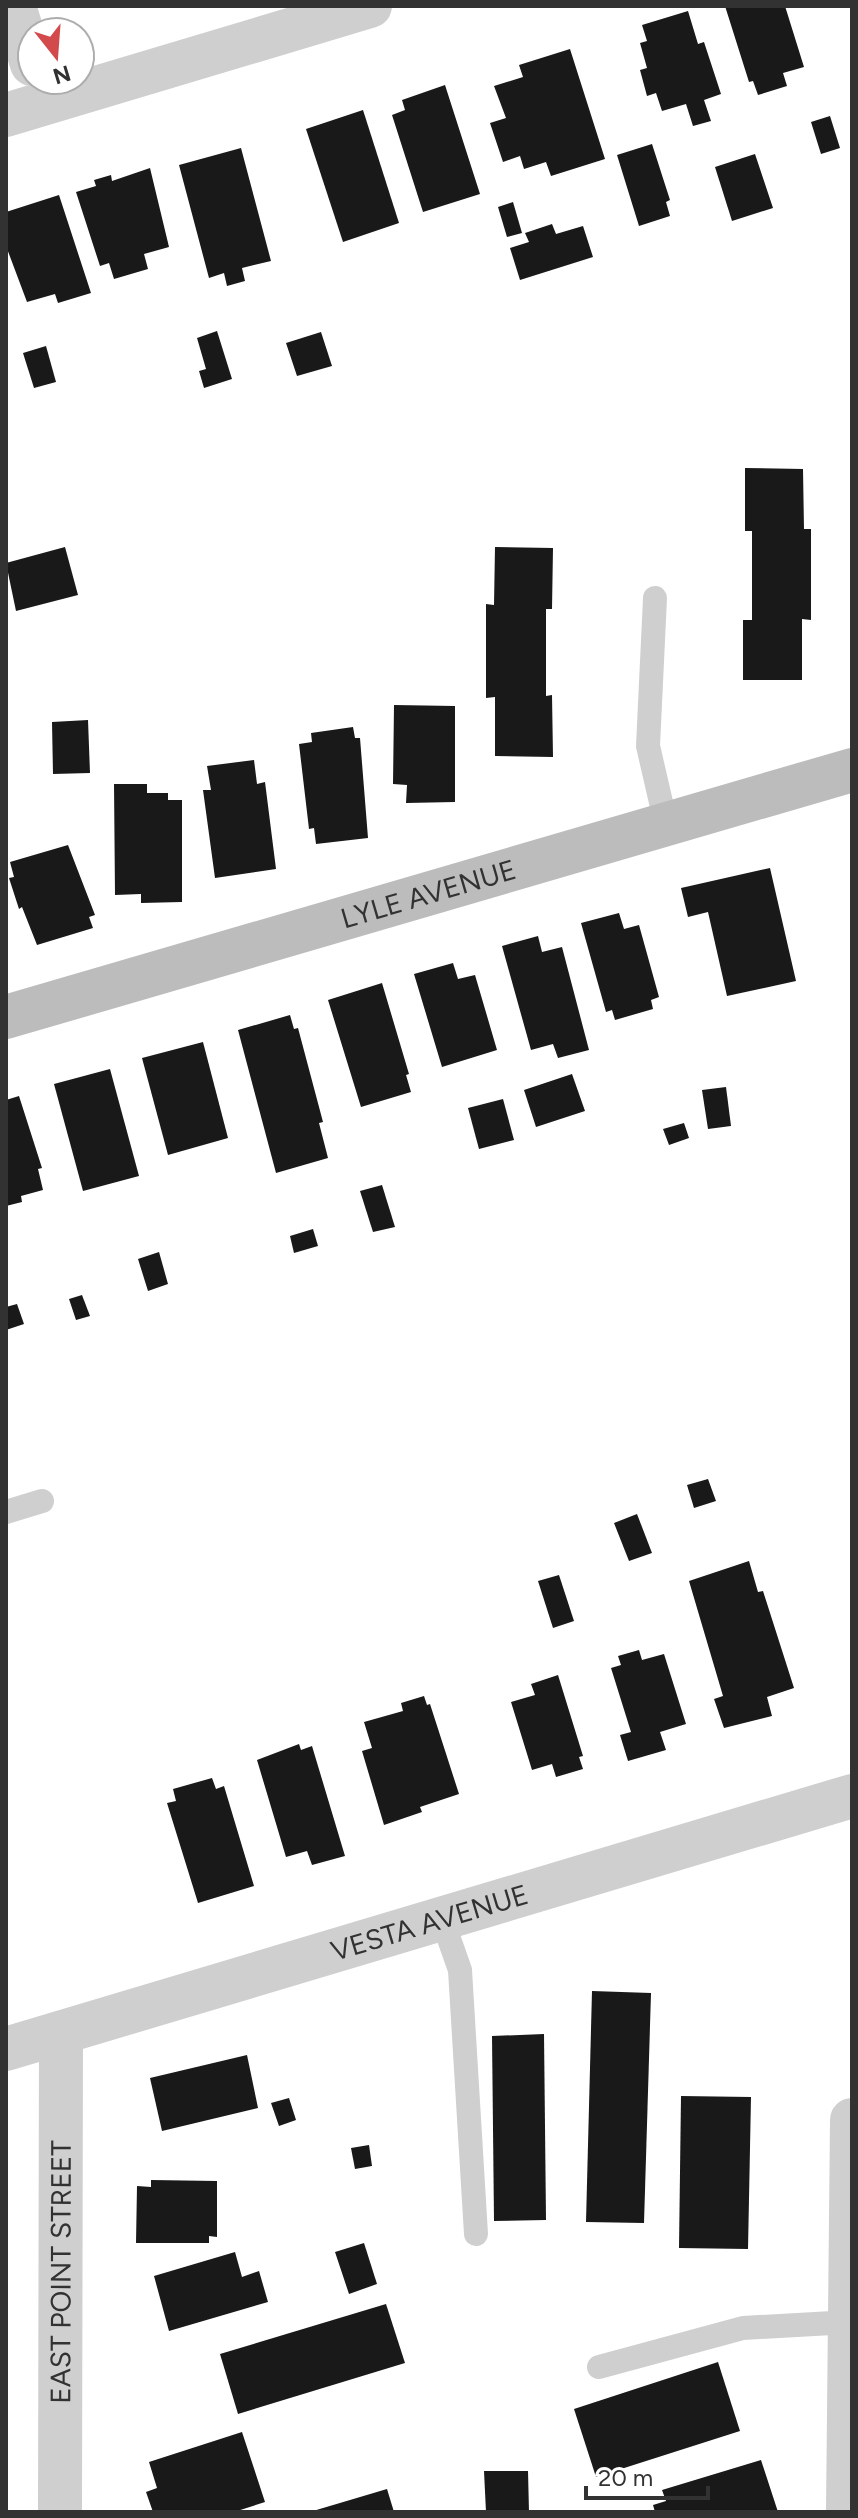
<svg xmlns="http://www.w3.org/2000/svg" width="858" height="2518" viewBox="0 0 858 2518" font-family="Figtree,sans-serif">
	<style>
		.building { fill: #191919 }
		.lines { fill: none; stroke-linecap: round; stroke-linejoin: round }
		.lane { stroke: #cfcfcf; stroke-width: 24 }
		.street { stroke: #cfcfcf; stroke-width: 44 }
		.secondary { stroke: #bcbcbc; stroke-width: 44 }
		.labels { text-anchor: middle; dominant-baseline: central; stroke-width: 8; stroke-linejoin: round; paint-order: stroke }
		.street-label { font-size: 28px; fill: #323232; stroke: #fff }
	</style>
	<rect width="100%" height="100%" fill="#fff"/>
	<!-- building -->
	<g class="building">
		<polygon points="725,6 785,6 804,67 783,73 787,86 758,95 753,81 749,82"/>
		<polygon points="688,11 698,44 704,42 721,94 704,100 711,121 693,126 686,104 662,111 656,93 647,96 640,70 647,68 640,43 647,41 642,25"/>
		<polygon points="570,49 605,159 551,176 546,162 524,169 520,156 503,162 490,123 506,118 494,86 523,77 519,65"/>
		<polygon points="445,85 480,194 423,212 392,115 405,110 402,100"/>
		<polygon points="363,110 399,223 343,242 306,129"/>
		<polygon points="830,116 840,148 821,154 811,122"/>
		<polygon points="652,144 670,200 666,202 670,216 639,226 617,155"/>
		<polygon points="241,148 271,261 242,268 245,281 227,286 224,273 209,278 179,165"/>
		<polygon points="755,154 773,208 732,221 715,167"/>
		<polygon points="150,168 169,247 144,254 148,269 114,279 109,263 100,266 76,192 96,186 94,180 111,175 112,181"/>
		<polygon points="59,195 91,293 58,303 55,294 27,302 6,246 6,212"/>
		<polygon points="513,202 522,233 507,237 498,207"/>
		<polygon points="552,224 556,234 583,226 593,257 520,280 510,248 529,242 525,233"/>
		<polygon points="217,331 232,379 204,388 199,371 206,369 197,338"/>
		<polygon points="321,332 332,366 297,376 286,343"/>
		<polygon points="46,346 56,382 34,388 23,353"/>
		<polygon points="745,468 803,469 804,529 811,529 811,620 802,619 802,680 743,680 743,620 752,620 752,531 745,531"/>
		<polygon points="65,547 78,595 16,611 6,563"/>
		<polygon points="495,547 553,548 552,609 546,609 546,696 552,695 553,757 495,756 495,697 486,698 486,604 494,605"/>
		<polygon points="394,705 455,706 455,802 406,803 407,785 393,784"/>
		<polygon points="88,720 90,773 53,774 52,722"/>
		<polygon points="353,727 355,738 360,738 368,838 316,844 314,828 309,829 299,744 312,742 311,733"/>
		<polygon points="254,760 257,784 265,782 276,869 215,878 203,790 211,790 207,766"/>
		<polygon points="114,784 147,784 147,793 168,793 168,800 182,800 182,902 141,903 141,894 115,895"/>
		<polygon points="68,845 95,915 89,917 93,928 37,945 22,907 19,909 9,878 14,877 10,862"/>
		<polygon points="770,868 796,981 727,996 708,912 688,917 681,888"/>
		<polygon points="619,913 624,929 639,925 659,997 651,1000 653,1009 615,1020 612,1010 606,1012 581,923"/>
		<polygon points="538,936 542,952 562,947 589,1050 558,1058 553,1044 531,1050 502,946"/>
		<polygon points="453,963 458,979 475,975 497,1050 442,1067 414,974"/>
		<polygon points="382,983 409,1074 406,1075 411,1092 361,1107 328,1000"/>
		<polygon points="290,1015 294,1029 298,1028 323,1122 319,1123 328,1158 276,1173 238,1030"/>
		<polygon points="203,1042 228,1138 168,1155 142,1058"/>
		<polygon points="110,1069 139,1176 83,1191 54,1084"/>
		<polygon points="572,1074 585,1111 536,1127 524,1090"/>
		<polygon points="726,1087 731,1126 708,1129 702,1090"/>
		<polygon points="19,1096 42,1168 38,1169 43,1190 21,1196 22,1202 6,1206 6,1100"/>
		<polygon points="503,1099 514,1140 479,1149 468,1108"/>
		<polygon points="684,1123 689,1138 669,1145 663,1129"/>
		<polygon points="382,1185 395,1227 373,1232 360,1191"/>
		<polygon points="313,1229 318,1246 294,1253 290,1236"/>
		<polygon points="159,1252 168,1284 148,1291 138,1259"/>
		<polygon points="82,1295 90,1316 76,1320 69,1299"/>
		<polygon points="17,1304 24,1324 6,1330 6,1307"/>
		<polygon points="708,1479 716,1501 694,1508 687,1485"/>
		<polygon points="637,1514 652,1553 629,1561 614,1523"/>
		<polygon points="749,1561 758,1592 763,1591 794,1688 767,1697 772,1716 724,1728 714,1699 723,1696 689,1581"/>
		<polygon points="559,1575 574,1621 553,1628 538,1581"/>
		<polygon points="639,1650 642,1660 664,1654 686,1724 660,1732 666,1750 628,1761 620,1735 631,1732 611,1668 621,1665 618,1656"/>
		<polygon points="558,1675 583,1756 579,1757 583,1769 556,1777 552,1764 532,1770 511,1702 535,1695 531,1684"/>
		<polygon points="424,1696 427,1705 430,1704 459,1794 420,1807 422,1812 384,1825 362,1751 372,1748 364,1722 403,1711 401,1703"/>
		<polygon points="299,1744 301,1750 312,1746 345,1856 312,1865 307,1851 286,1857 257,1760"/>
		<polygon points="212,1778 216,1789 224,1786 254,1886 198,1903 167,1803 176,1801 173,1789"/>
		<polygon points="592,1991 651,1993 644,2223 586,2222"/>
		<polygon points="544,2034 546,2220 494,2221 492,2036"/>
		<polygon points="247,2055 258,2108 162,2131 150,2078"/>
		<polygon points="681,2096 751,2097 748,2249 679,2248"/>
		<polygon points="289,2098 296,2120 279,2126 271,2103"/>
		<polygon points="369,2145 372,2166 355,2169 351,2148"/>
		<polygon points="151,2180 217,2181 217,2237 209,2236 209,2243 136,2243 137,2186 151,2187"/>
		<polygon points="364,2243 377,2284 349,2294 335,2252"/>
		<polygon points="235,2252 242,2277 259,2271 268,2302 169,2331 154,2276"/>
		<polygon points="386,2304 405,2363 238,2414 220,2354"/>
		<polygon points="718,2362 740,2431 596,2477 574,2409"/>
		<polygon points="242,2432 265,2502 234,2512 153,2512 146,2492 157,2488 149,2462"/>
		<polygon points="761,2460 778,2512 655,2512 653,2505 666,2501 662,2490"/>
		<polygon points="484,2471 528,2471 529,2512 486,2512"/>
		<polygon points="387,2489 394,2512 313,2512 313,2511"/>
	</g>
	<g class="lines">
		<!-- lane -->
		<g class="lane">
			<polyline points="655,598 648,746 666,824"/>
			<polyline points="6,1512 42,1501"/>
			<polyline points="442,1919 460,1970 476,2234"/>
			<polyline points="599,2367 743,2328 850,2322"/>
		</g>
		<!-- street -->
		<g class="street">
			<polyline points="14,6 32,64"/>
			<polyline points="6,115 370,6"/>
			<path id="s1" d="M6 2049 852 1796"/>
			<path id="s2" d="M60 2512 61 2033"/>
			<polyline points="848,2512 852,2120"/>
		</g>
		<!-- secondary -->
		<path class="secondary" id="s3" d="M6 1017 852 770"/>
	</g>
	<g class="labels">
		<!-- street labels -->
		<g class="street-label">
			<text stroke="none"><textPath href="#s3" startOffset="440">LYLE AVENUE</textPath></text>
			<text stroke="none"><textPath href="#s1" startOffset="442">VESTA AVENUE</textPath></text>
			<text stroke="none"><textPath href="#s2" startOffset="240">EAST POINT STREET</textPath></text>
		</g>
	</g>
	<!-- border -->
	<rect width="858" height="2518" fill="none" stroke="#323232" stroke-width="16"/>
	<!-- north arrow -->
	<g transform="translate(56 56) rotate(163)"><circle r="38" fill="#ffffff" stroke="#adadad" stroke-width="2"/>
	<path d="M0-6L14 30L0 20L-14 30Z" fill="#d34a4d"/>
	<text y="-12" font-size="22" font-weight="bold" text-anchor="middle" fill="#323232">N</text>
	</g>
	<!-- scale -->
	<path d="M586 2486v12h122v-12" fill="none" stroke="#323232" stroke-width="4"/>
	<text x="598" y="2486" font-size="24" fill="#323232" stroke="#ffffff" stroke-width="6" paint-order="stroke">20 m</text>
</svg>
